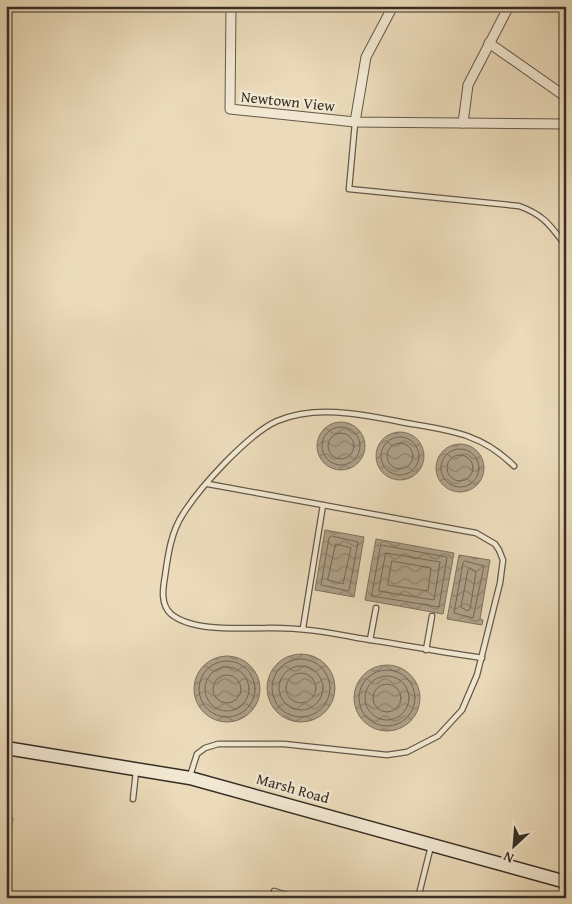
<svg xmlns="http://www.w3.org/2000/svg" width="572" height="904" viewBox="0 0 572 904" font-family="'Gentium Book Plus',serif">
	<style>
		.wetland { fill: url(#wetland-marsh); stroke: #827663 }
		.water { fill: url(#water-waves); stroke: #7e7260 }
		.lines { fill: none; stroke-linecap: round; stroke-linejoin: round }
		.shore { stroke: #726756; stroke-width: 1 }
		.lane-casing { stroke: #64594a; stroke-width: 7 }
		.street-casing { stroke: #64594a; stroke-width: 11 }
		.secondary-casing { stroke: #372e25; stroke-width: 15 }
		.lane { stroke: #f2e8d2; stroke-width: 4.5 }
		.street { stroke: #f2e8d2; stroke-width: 9 }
		.secondary { stroke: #f2e8d2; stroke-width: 12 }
		.rail-casing { stroke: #372e25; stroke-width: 5 }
		.rail { stroke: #f2e8d2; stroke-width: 3; stroke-dasharray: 9; stroke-linecap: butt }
		.labels { text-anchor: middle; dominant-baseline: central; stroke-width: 4.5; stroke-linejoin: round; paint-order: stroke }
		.street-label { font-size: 15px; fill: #372e25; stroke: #f2e8d2 }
	</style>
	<defs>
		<pattern id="wetland-marsh" width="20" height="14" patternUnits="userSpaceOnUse" patternTransform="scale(1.25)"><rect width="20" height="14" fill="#ccbea1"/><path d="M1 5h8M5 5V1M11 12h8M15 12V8" fill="none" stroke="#a69b83"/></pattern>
		<pattern id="water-waves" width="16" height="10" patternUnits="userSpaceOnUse" patternTransform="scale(1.25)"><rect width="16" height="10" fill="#aea087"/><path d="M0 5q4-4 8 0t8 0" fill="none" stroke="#8e836e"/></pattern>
	</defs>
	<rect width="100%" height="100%" fill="#ebdbba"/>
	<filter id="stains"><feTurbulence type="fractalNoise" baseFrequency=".004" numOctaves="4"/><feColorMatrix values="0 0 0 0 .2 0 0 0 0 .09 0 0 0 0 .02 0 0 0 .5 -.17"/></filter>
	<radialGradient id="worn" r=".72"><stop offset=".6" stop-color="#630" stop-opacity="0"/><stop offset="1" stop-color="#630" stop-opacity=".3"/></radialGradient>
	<!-- wetland -->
	<polygon class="wetland" points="6,810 13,818 6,878"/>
	<!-- water -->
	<g class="water">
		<circle cx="341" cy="446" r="24"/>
		<circle cx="400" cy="456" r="24"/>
		<circle cx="460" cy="468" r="24"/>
		<polygon points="325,530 364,537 354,597 315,590"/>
		<polygon points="376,539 454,553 443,614 365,600"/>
		<polygon points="459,555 490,560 480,619 483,620 482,625 447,619"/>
		<circle cx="301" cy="688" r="34"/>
		<circle cx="227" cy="689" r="33"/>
		<circle cx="387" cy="698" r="33"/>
	</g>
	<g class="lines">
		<!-- shore -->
		<g class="shore">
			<circle cx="341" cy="446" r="19"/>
			<circle cx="341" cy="446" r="13"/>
			<circle cx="400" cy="456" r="19"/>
			<circle cx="400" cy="456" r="13"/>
			<circle cx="460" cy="468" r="19"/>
			<circle cx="460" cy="468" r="13"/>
			<polygon points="332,536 358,542 349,591 321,585 329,538"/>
			<polygon points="336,544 351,548 343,584 328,580"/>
			<polygon points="381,545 447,557 439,607 372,596"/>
			<polygon points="386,553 440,562 434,600 379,591"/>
			<polygon points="392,561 431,568 428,591 388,585"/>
			<polygon points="465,561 484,566 473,618 454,613 463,563"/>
			<polygon points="470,568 476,572 470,609 467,611 461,607 468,570"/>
			<circle cx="301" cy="688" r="29"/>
			<circle cx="227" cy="689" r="28"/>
			<circle cx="301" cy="688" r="22"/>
			<circle cx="227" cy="689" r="22"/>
			<circle cx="387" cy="698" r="28"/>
			<circle cx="301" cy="688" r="15"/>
			<circle cx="227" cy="689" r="14"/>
			<circle cx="387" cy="698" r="22"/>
			<circle cx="387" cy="698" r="14"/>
		</g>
		<!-- lane casing -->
		<g class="lane-casing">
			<g id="lane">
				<path d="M355 123 349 189 519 206C544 215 550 225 566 246"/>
				<polyline points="303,628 323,505"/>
				<polyline points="370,640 376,608"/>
				<polyline points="426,650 432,616"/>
				<path d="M482 658C440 652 399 644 358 638 327 632 297 627 266 628 239 628 193 632 171 614 160 604 163 588 165 576 168 555 171 532 183 514 200 487 248 434 277 421 319 403 369 416 412 424 454 431 483 435 514 466"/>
				<polyline points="190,776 197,754 205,748 218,744 284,744 387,755 407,752 438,736 462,710 477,675 500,583 503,560 499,550 495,544 476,533 208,484"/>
				<polyline points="133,799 136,771"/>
				<polyline points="272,898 274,891 296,898"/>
				<polyline points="418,898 431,846"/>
			</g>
		</g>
		<!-- street casing -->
		<g class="street-casing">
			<g id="street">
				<polyline points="231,6 230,109 355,122 566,124"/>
				<polyline points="489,43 566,97"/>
				<polyline points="355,122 366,57 393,6"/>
				<polyline points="463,123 468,85 509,6"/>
			</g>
		</g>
		<!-- secondary casing -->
		<g class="secondary-casing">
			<polyline id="secondary" points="6,748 190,778 566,882"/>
		</g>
		<!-- lane -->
		<use href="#lane" class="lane"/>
		<!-- street -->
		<use href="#street" class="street"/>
		<!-- secondary -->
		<use href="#secondary" class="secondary"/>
		<!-- rail casing -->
		<g class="rail-casing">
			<polyline id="rail" points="557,6 566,13"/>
		</g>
		<!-- rail -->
		<use href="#rail" class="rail"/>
	</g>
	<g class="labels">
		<!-- street labels -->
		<g class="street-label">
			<text transform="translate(288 101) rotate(6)">Newtown View</text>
			<text transform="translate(293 788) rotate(16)">Marsh Road</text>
		</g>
	</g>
	<!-- margin -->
	<rect width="572" height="904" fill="none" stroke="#ebdbba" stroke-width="25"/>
	<rect x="8" y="8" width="557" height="889" fill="none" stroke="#372e25" stroke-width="2.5"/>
	<rect x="12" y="12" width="547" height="879" fill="none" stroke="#372e25"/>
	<!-- north arrow -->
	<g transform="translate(514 846) rotate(206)" stroke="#f2e8d2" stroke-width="4" paint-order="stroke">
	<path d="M0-4L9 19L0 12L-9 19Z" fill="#372e25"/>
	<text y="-8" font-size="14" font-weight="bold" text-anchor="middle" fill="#372e25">N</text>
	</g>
	<rect width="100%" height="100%" filter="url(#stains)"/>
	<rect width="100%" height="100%" fill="url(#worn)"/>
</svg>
